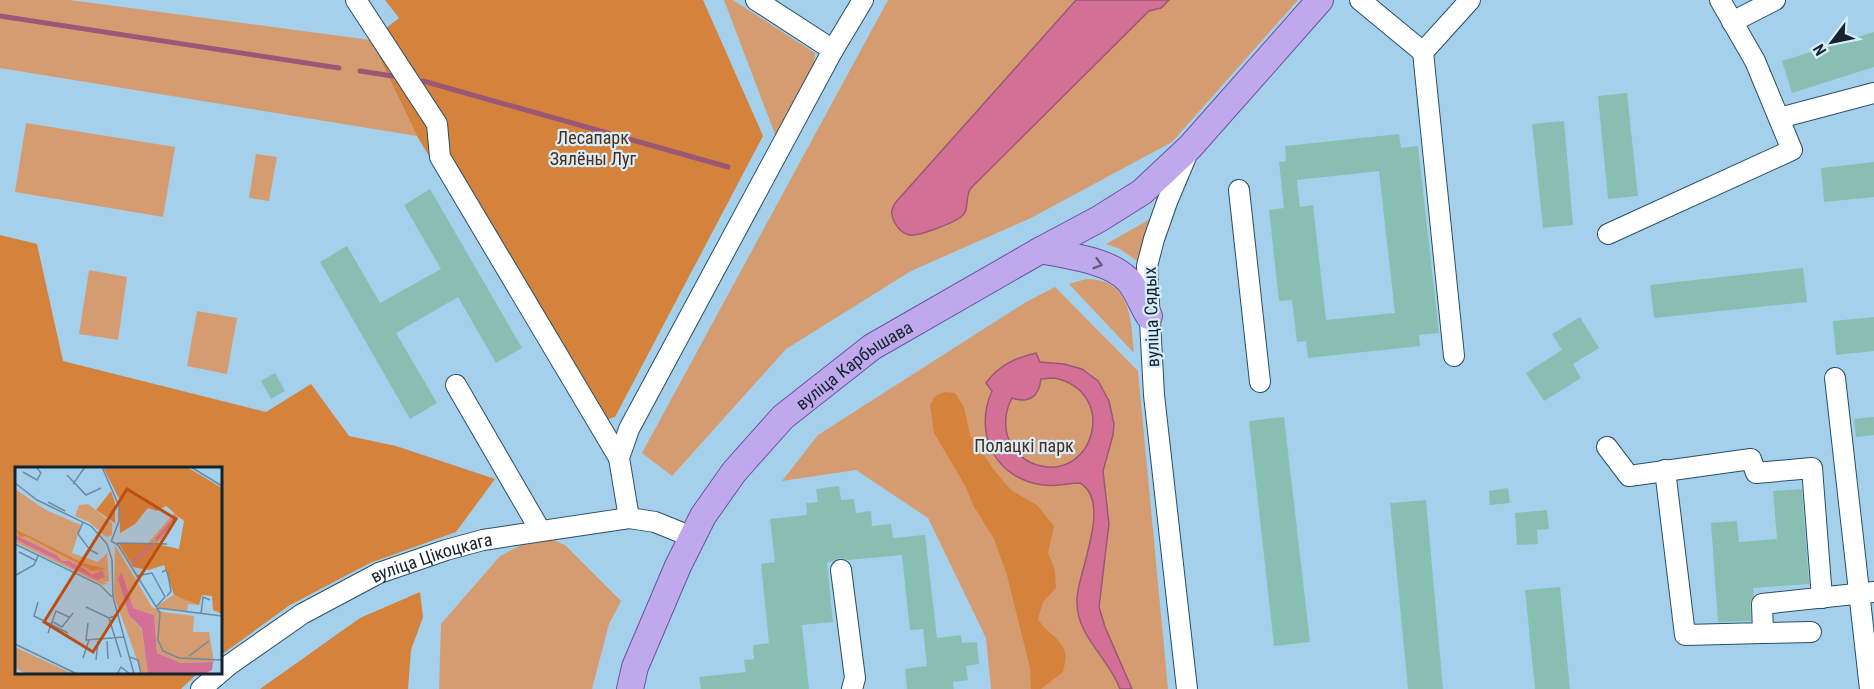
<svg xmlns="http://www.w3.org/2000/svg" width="1874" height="689" viewBox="0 0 1874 689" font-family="'Roboto Condensed',sans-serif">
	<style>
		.green { fill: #d69c71 }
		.forest { fill: #d5823c }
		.water { fill: #d46f95; stroke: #9a5876; stroke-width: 1.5; fill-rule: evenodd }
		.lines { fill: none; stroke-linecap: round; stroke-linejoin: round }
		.stream { stroke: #9a5876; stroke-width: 5 }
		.building { fill: #89bfb2; fill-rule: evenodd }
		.minor-casing { stroke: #274f67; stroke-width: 22 }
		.major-casing { stroke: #6754a0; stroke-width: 28 }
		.minor { stroke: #fff; stroke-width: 20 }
		.major { stroke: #bfa8eb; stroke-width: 26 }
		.oneway { stroke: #605f83 }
		.labels { text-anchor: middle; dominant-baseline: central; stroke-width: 4.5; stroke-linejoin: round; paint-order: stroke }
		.park-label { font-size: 18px; fill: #502d11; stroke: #d8edfc }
		.street-label { font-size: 18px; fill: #13242e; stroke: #d8edfc }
		.inset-river { fill: none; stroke: #d46f95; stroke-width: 3 }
		.inset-road { fill: none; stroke: #6b8ba0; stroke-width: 1.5 }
		.view { fill: #bd4e13; fill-opacity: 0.15; stroke: #bd4e13; stroke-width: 3 }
		.inset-edge { fill: none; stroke: #13242e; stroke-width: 3 }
	</style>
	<rect width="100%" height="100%" fill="#a5d0ec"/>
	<!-- green -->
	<g class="green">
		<polygon points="0,0 70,0 371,40 417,136 0,68"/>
		<polygon points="724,0 733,0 815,53 814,66 776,137"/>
		<path d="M888 0H1075L894 205C888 223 899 229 913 235 925 234 961 221 966 211 970 203 965 195 971 188L1149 11 1155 10 1169 0H1298L1172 142 1031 218 911 271 786 349 672 476 642 453Z"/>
		<polygon points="26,123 175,147 163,217 15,192"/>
		<polygon points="256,154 277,157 269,201 249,198"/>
		<polygon points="1152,218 1140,263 1120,249 1106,244"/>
		<polygon points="89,270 127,277 118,340 79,334"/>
		<path d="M1086 279C1131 279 1131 318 1134 353L1069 284Z"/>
		<polygon points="1055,287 1138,371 1168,689 991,689 986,638 928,518 856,470 782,481 818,435 1026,302"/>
		<polygon points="197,311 237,318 227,374 187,366"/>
		<polygon points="548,538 565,545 621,601 609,624 592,689 439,689 441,624 500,556 529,541"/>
	</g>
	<!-- forest -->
	<g class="forest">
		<polygon points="385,0 703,0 763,136 615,417 589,425 417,136 371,40 399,18"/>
		<polygon points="0,235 37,244 63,361 266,412 311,384 349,436 396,446 495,479 456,532 370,563 290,605 221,655 220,468 16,468 16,672 198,673 181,689 0,689"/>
		<path d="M945 392 955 393 964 407 970 435 994 470 1011 490 1037 505 1054 526 1048 553 1055 570 1056 588 1043 602 1038 619C1045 632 1062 638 1065 653 1067 658 1064 666 1063 672L1041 689H1031L1030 668 1007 575 994 539 973 505 966 487 934 433 930 405 935 396Z"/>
		<polygon points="420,592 423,617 411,650 408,689 260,689 360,618"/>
	</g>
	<!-- water -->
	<g class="water">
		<path d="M1076 0H1169L1161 8 1149 11 971 188C964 197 971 209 961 217 953 223 918 237 909 235 902 233 898 229 895 223 890 215 891 209 896 202Z"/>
		<path d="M1036 353 1040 362 1064 364 1082 369 1098 381 1109 401 1114 424 1113 435 1103 471 1109 524 1099 607 1105 627 1132 689H1120C1108 656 1075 636 1077 598 1079 569 1112 502 1080 483 1068 483 1056 487 1043 485 995 479 973 433 992 391L986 383C999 365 1015 358 1036 353ZM1054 378C1119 391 1095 482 1037 465 1027 462 1018 455 1012 446 1003 431 1004 413 1012 398 1030 404 1039 396 1041 379Z"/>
	</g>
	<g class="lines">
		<!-- stream -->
		<g class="stream">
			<polyline points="0,16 339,68"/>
			<polyline points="360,71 399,77"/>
			<polyline points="423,81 728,167"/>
		</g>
	</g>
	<!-- building -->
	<g class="building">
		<polygon points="1874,32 1874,67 1792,93 1782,61"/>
		<polygon points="1627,93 1638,196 1608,199 1598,96"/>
		<polygon points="1564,121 1573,225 1543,228 1532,124"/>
		<path d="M1399 134 1401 148 1418 146 1439 333 1419 335 1420 346 1308 358 1306 341 1297 342 1292 300 1279 301 1269 210 1284 208 1279 162 1286 161 1285 146ZM1379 171 1395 313 1326 320 1313 205 1300 207 1297 180Z"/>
		<polygon points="1874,162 1874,197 1824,202 1821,168"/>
		<polygon points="430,189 522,348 496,363 458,297 396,333 437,403 410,419 320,262 347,246 380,303 441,269 404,205"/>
		<polygon points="1803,268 1807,302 1654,318 1650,285"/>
		<polygon points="1580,317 1599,348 1573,364 1581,378 1544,401 1526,373 1562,350 1552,334"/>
		<polygon points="1874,317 1874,351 1836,355 1833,321"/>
		<polygon points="275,373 285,391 271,399 261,381"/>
		<polygon points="1284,417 1310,642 1274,646 1249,421"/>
		<polygon points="1874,417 1874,435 1856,437 1854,419"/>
		<polygon points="839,486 841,500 854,499 856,513 871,511 872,526 891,524 893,538 925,535 937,638 961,635 962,643 977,642 979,664 966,666 968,680 953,682 954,689 907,689 905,669 927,666 923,629 910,630 902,555 848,560 840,558 827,563 833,622 802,625 809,689 701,689 699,677 746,672 744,660 754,659 753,645 769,643 761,564 775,562 770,519 807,515 806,503 818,502 816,489"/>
		<polygon points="1508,488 1510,503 1490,505 1489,491"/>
		<polygon points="1802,489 1809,584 1753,588 1754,595 1750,604 1751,621 1718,622 1711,523 1737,521 1739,542 1777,539 1773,491"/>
		<polygon points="1426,500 1443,689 1408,689 1390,503"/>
		<polygon points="1547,510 1549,529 1537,530 1538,544 1517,545 1515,513"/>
		<polygon points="1560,587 1570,689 1535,689 1525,590"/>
	</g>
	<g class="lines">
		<!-- minor casing -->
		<g class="minor-casing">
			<g id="minor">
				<polyline points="356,0 437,124 440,157 619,458"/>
				<polyline points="756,0 833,50"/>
				<polyline points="1360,0 1423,52 1454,356"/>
				<polyline points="1732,22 1775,0"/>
				<polyline points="1423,52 1470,0"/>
				<polyline points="1779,118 1874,93"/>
				<polyline points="1239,190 1260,382"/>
				<polyline points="1608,234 1792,150 1755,61 1720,0"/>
				<polyline points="1835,378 1870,689"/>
				<polyline points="456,385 540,530"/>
				<polyline points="1607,447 1629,476 1751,459 1756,473 1812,468 1822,598"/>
				<polyline points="1665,470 1685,635 1763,633 1762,604 1874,592"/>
				<polyline points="629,518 619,458 629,429 833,50 863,0"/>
				<polyline points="841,570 855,678 852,689"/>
				<polyline points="1763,633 1811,632"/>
				<path id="s1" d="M201 689 229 665 302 614 379 573 446 550 483 540 629 518 655 522 692 537"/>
				<polyline points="1187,689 1154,395 1147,266 1154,239 1167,202 1188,152"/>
			</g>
		</g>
		<!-- major casing -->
		<g class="major-casing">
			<g id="major">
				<path d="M1041 250C1068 256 1109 260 1128 280 1137 290 1142 305 1149 316"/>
				<path id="s2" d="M630 689 635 667 678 566 703 516 734 472 783 417 872 347 1041 250 1099 219 1142 192 1190 147 1320 0"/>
			</g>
		</g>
		<!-- minor -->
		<use href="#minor" class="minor"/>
		<!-- major -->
		<use href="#major" class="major"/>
	</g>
	<!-- one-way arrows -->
	<defs><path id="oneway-chevron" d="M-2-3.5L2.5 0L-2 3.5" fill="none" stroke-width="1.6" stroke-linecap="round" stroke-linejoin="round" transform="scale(1.5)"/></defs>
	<use class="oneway" href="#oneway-chevron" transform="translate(1098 264) rotate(16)"/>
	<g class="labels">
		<!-- park labels -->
		<g class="park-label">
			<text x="593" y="137">Лесапарк<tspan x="593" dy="21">Зялёны Луг</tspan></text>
			<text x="1024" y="445">Полацкі парк</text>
		</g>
		<!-- street labels -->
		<g class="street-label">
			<text transform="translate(1151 317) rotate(-92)">вуліца Сядых</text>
			<text stroke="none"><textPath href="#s2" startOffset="404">вуліца Карбышава</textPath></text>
			<text stroke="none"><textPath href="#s1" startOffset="268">вуліца Цікоцкага</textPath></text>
		</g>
	</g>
	<!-- overview -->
	<g transform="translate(15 467)">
		<rect width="207" height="207" fill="#a5d0ec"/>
		<path d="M0 22 31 43 66 58 57 86 83 95 92 86 94 114 88 116H93L88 118 0 75ZM73 37 97 56V68L91 70 74 55 60 49 64 38ZM160 45 165 49 142 77 133 76ZM100 78 137 140 148 145 179 149 178 165H194L199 195 166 196 142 186 139 148 118 141 105 106 114 148 127 163 133 207H127L99 129ZM158 128 170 131 184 138 173 137 172 145 141 140ZM0 180 58 207H11L0 201Z" fill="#d69c71"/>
		<path d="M88 0H172L207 21V147L198 143 197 129 187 128 184 138 159 128 149 98 134 103 118 100 104 77H142L164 82 169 54 151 39 142 44 133 41 120 57 105 66 104 32ZM96 24 100 35V56L81 43ZM0 62 68 96 91 102 77 104 11 69 5 70Z" fill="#d5823c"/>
		<path d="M0 68 41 88 47 94H54L70 102 77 108 87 103 90 110 82 113 0 72ZM107 106 118 141 139 148 142 186 166 196 198 195 197 203 189 207H133L127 162 114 148 103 111Z" fill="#d46f95"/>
		<path class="inset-river" d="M141 73 161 50M117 96 137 79"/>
		<path class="inset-road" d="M87 0 104 39V54L96 75M176 0 207 19M8 5 22 13 26 6 21 0M52 8 71 28 86 21M0 16 22 33 76 59 92 77 97 93 98 130 119 207M58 17 70 0M33 35 50 44M68 55 63 67 75 83 83 87M96 74 103 78 145 146 143 173 148 184 164 191 207 193M102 76 152 77M0 77 85 118 97 130M4 85 22 94M147 105 151 103 153 108 156 124 152 129M1 108 19 98 23 89M121 109 137 106 150 130 141 140M23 135 19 149 53 166M71 140 94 151 103 148M143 141 207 149M186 147 188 130 195 133M94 151 106 190M38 155 47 160 58 146M73 156 71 173 109 170M33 166 41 144 54 150M92 174 93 192M0 177 62 207M174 189 194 174M115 190 123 193 126 207M68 191 74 173M81 193 83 174M102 207 106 200 115 207"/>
		<path class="view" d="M112 22 161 52 78 185 29 155Z"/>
		<rect width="207" height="207" class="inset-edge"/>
	</g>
	<!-- north arrow -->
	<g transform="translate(1832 42) rotate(238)" stroke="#d8edfc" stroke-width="4.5" paint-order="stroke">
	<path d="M0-4.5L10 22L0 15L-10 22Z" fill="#13242e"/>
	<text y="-9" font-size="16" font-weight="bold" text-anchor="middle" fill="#13242e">N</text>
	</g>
</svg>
